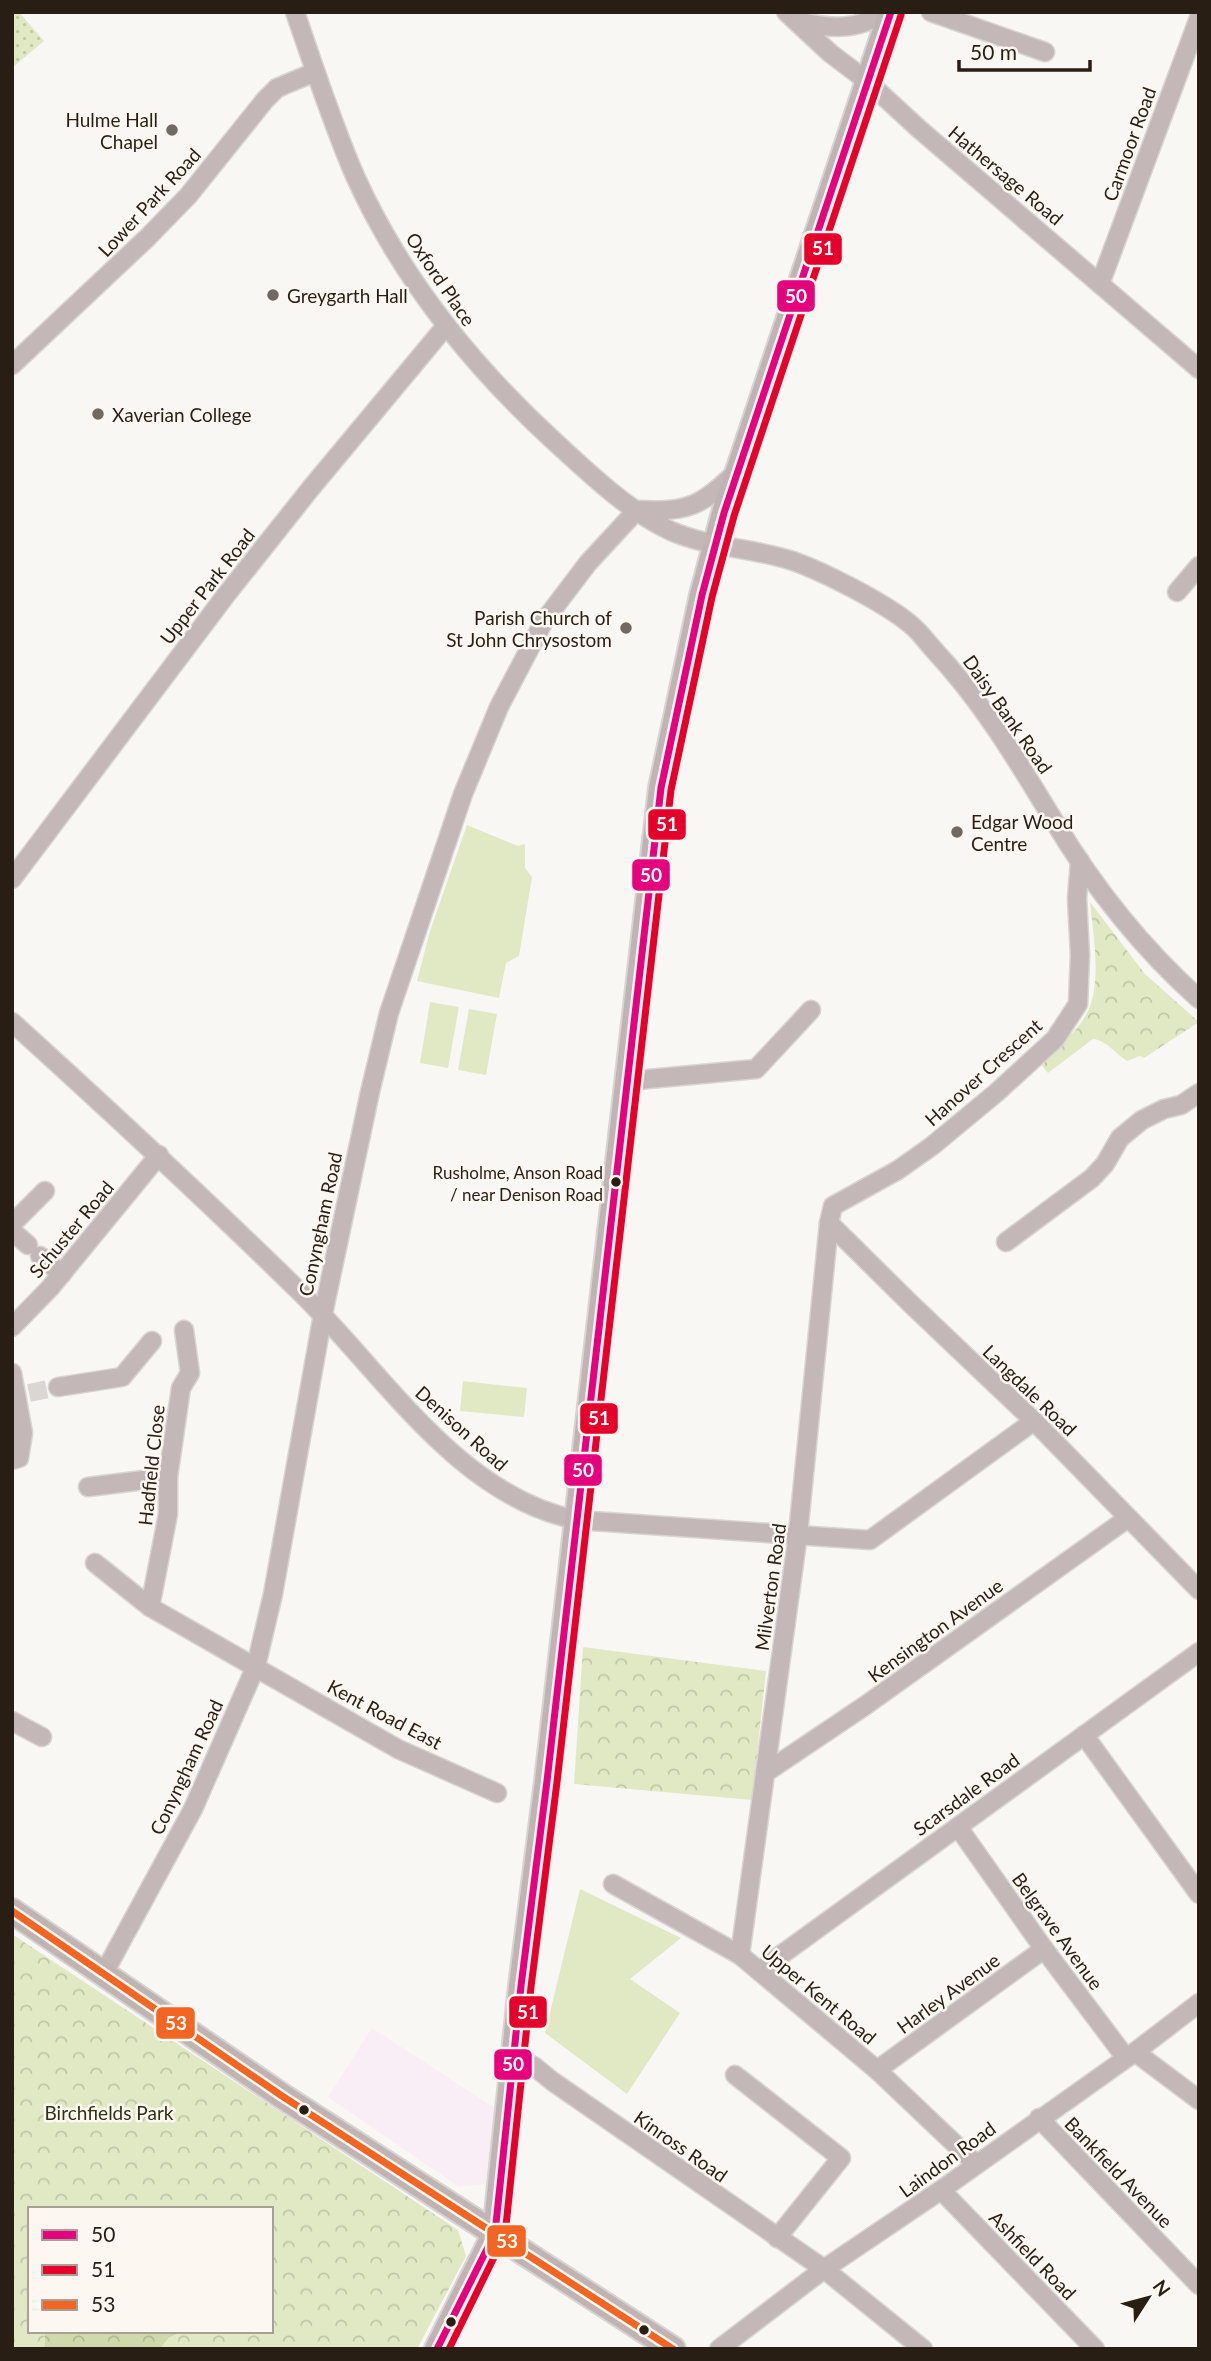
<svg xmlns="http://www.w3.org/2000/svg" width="1211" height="2361" viewBox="0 0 1211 2361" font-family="Lato,sans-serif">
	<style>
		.commercial { fill: #faeef6 }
		.grass { fill: #e0e9c3 }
		.forest { fill: url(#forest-crowns) }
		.park { fill: url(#park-crowns) }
		.garden { fill: url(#garden-dots) }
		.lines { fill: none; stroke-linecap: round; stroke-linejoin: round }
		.minor-tunnel { stroke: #dad6d2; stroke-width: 18; stroke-dasharray: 18 9; stroke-linecap: butt }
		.minor-casing { stroke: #d7d4d1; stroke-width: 21 }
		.highway-casing { stroke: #d7d4d1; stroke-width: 28 }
		.minor { stroke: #c3b8b7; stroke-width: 18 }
		.highway { stroke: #bfb4b3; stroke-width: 24 }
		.bus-1-casing { stroke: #fcf7f1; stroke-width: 12 }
		.bus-2-casing { stroke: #fcf7f1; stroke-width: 12 }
		.bus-3-casing { stroke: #fcf7f1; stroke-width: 12 }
		.bus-1 { stroke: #e5007d; stroke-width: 7 }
		.bus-2 { stroke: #e4002b; stroke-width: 7 }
		.bus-3 { stroke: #f26522; stroke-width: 7 }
		.poi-dot { fill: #716a62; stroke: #fcf7f1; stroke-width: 2.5 }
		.bus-dot { fill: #281e14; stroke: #fcf7f1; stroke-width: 2.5 }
		.labels { text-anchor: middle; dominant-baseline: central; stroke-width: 5; stroke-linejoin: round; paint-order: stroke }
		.bus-label { font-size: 17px; fill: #281e14; stroke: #fcf7f1; text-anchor: end }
		.poi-label { font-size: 19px; fill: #281e14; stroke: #fcf7f1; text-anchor: start }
		.street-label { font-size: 19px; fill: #281e14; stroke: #fcf7f1 }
		.park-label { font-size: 19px; fill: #2c3413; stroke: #fcf7f1 }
		.line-badge { stroke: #fcf7f1; stroke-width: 2.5 }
		.badge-label { font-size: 19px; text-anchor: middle; font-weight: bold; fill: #fff }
	</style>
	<defs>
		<pattern id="forest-crowns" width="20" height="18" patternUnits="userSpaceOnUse" patternTransform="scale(1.75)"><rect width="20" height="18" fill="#cfd9ac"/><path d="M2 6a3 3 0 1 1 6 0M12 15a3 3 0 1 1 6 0" fill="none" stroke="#b2ba93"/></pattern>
		<pattern id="park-crowns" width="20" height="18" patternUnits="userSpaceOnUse" patternTransform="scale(1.75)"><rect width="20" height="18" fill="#e0e9c3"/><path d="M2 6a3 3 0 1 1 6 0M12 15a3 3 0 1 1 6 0" fill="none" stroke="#c0c7a7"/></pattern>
		<pattern id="garden-dots" width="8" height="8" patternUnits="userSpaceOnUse" patternTransform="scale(1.75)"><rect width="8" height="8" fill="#e0e9c3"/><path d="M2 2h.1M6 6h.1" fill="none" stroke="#c0c7a7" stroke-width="1.8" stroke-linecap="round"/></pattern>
	</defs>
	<rect width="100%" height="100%" fill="#f9f7f4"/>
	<!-- commercial -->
	<polygon class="commercial" points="372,2028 498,2110 486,2184 459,2187 328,2097"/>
	<!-- grass -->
	<g class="grass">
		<polygon points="467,825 518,846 525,844 525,868 532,877 519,956 506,963 499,998 417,981 430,931"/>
		<polygon points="430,1002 459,1007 448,1068 420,1063"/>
		<polygon points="469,1009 497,1014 486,1075 458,1070"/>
		<polygon points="463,1381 527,1388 524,1417 460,1411"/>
		<polygon points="580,1889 681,1938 630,1979 680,2013 627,2094 545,2033"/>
	</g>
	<!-- forest -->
	<polygon class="forest" points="45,2331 184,2331 169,2338 160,2349 44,2349"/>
	<!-- park -->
	<g class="park">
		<path d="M1090 902 1145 974 1199 1022 1144 1058 1140 1056 1127 1061C1116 1054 1106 1040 1093 1039L1048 1073 1039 1062C1057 1048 1078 1032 1088 1011 1102 981 1093 934 1090 902Z"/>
		<polygon points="583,1647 766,1671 752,1800 574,1784"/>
		<polygon points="12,1934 458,2230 466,2256 417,2349 160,2349 169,2338 184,2331 271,2331 271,2209 30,2209 30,2331 45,2331 44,2349 12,2349"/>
	</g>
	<!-- garden -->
	<polygon class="garden" points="12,12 19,12 44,41 12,68"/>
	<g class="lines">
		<!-- minor-tunnel -->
		<polyline class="minor-tunnel" points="29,1393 58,1387"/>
		<!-- minor casing -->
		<g class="minor-casing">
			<g id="minor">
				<path d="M295 12C314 67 332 123 355 176 402 280 472 366 555 442 590 474 628 511 671 531 710 548 754 548 793 561 824 572 885 603 910 624 919 631 926 641 934 650 982 701 1017 760 1054 821 1093 886 1142 948 1199 999"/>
				<polyline points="786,12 830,53 867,81 918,128 1199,369"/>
				<polyline points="931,12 1045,52"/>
				<path d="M798 21C828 29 858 31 885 12"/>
				<polyline points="1100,284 1199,18"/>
				<polyline points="12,365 147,238 188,196 265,100 277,88 315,72"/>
				<path d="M640 510C687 513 703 505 736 472"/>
				<polyline points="1177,592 1199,566"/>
				<polyline points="12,879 226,595 311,488 445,327"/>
				<path d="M12 1022C109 1110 205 1199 299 1291 382 1371 457 1496 577 1520L870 1540 1034 1421"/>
				<polyline points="627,1081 756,1069 811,1010"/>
				<polyline points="829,1223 912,1305 1034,1421 1199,1590"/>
				<polyline points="12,1224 45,1191"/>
				<polyline points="12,1231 28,1245"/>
				<polyline points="1006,1242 1092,1178 1105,1164 1120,1138 1142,1120 1164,1109 1181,1105 1199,1093"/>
				<polyline points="40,1256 62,1274"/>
				<polyline points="12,1327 50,1288 159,1155"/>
				<polyline points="12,1373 23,1433 19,1458 12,1460"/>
				<polyline points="58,1387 122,1377 152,1341"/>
				<polyline points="88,1487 168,1477"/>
				<polyline points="95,1563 150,1607 398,1749 497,1793"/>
				<polyline points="150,1607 168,1514 168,1477 181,1388 190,1373 184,1330"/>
				<polyline points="12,1721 42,1737"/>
				<polyline points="1084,1735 1199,1894"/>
				<polyline points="765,1773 866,1705 1128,1518"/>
				<polyline points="958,1827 1044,1949 1126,2058"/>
				<polyline points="613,1884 740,1955 877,2070 976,2164"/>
				<polyline points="740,1955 798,1534 829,1223 833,1206 898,1170 932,1146 996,1093 1055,1039 1078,1004 1080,955 1077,898 1080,861"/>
				<polyline points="759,1971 1199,1652"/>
				<polyline points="104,1973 193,1809 256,1666 273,1594 323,1314 370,1092 389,1013 463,794 499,707 544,621 588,563 637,510"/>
				<polyline points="1135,2052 1199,2100"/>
				<polyline points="515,2056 535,2067 552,2081 824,2269 923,2349"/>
				<polyline points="877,2070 1044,1949"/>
				<polyline points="735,2075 841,2158 777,2238"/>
				<polyline points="1039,2118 1199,2285"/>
				<polyline points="941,2190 1095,2349"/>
				<polyline points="719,2349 824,2269 941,2190 1135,2052 1199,2003"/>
			</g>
		</g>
		<!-- highway casing -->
		<g class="highway-casing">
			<g id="highway">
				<polyline points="12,1911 282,2096 673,2349"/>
				<polyline points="437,2349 495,2233 521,1986 547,1781 661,788 702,595 724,513 891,12"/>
			</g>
		</g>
		<!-- minor -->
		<use href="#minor" class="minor"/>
		<!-- highway -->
		<use href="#highway" class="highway"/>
		<!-- bus-1 casing -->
		<g class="bus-1-casing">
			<polyline id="bus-1" points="437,2349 495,2233 521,1986 547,1781 661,788 702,595 724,513 891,12"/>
		</g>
		<!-- bus-2 casing -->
		<g class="bus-2-casing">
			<polyline id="bus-2" points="449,2349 505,2235 531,1987 557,1782 671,790 712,597 734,516 901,15"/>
		</g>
		<!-- bus-3 casing -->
		<g class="bus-3-casing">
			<polyline id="bus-3" points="12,1911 282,2096 673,2349"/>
		</g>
		<!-- bus-1 -->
		<use href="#bus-1" class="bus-1"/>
		<!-- bus-2 -->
		<use href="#bus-2" class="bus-2"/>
		<!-- bus-3 -->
		<use href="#bus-3" class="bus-3"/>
	</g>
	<!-- markers -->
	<g class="poi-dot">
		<circle cx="172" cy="130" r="7"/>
		<circle cx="273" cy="295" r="7"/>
		<circle cx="98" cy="414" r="7"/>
		<circle cx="626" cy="628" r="7"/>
		<circle cx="957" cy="832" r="7"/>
	</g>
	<g class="bus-dot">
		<circle cx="616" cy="1182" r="6"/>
		<circle cx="304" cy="2110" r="6"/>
		<circle cx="451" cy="2322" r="6"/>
		<circle cx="644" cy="2330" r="6"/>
	</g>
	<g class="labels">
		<!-- bus labels -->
		<g class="bus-label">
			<text x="603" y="1172">Rusholme, Anson Road<tspan x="603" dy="22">/ near Denison Road</tspan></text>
		</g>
		<!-- poi labels -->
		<g class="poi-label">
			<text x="158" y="119" text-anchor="end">Hulme Hall<tspan x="158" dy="22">Chapel</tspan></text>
			<text x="287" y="295">Greygarth Hall</text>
			<text x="112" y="414">Xaverian College</text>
			<text x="612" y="617" text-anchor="end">Parish Church of<tspan x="612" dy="22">St John Chrysostom</tspan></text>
			<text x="971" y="821">Edgar Wood<tspan x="971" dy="22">Centre</tspan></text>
		</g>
		<!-- street labels -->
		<g class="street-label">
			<text transform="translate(1129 144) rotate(-70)">Carmoor Road</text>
			<text transform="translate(1006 175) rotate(40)">Hathersage Road</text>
			<text transform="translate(149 202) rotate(-47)">Lower Park Road</text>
			<text transform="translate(441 279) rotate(56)">Oxford Place</text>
			<text transform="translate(207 586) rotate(-52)">Upper Park Road</text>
			<text transform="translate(1008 714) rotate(55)">Daisy Bank Road</text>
			<text transform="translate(983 1072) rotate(-42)">Hanover Crescent</text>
			<text transform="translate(320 1224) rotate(-78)">Conyngham Road</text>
			<text transform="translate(71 1229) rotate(-50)">Schuster Road</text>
			<text transform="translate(1030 1390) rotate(44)">Langdale Road</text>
			<text transform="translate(462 1428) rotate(42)">Denison Road</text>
			<text transform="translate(151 1465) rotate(-84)">Hadfield Close</text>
			<text transform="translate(770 1587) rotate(-82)">Milverton Road</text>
			<text transform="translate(935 1630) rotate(-36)">Kensington Avenue</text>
			<text transform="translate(385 1714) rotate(28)">Kent Road East</text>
			<text transform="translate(186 1767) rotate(-65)">Conyngham Road</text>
			<text transform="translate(966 1794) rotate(-36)">Scarsdale Road</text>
			<text transform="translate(1058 1931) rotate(54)">Belgrave Avenue</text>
			<text transform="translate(948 1993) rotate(-36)">Harley Avenue</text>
			<text transform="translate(819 1994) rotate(40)">Upper Kent Road</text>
			<text transform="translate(681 2146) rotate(35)">Kinross Road</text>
			<text transform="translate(947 2159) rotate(-36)">Laindon Road</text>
			<text transform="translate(1119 2172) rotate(46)">Bankfield Avenue</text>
			<text transform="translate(1033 2255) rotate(46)">Ashfield Road</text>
		</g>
		<!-- park labels -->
		<g class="park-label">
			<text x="109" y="2112">Birchfields Park</text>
		</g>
	</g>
	<g class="line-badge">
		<rect x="803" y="232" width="40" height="34" rx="7" fill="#e4002b"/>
		<rect x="776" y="279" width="40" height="34" rx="7" fill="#e5007d"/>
		<rect x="647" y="808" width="40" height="33" rx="7" fill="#e4002b"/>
		<rect x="631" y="858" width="40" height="34" rx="7" fill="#e5007d"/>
		<rect x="579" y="1402" width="40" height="33" rx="7" fill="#e4002b"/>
		<rect x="563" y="1453" width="40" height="34" rx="7" fill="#e5007d"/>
		<rect x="508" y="1995" width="40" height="34" rx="7" fill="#e4002b"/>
		<rect x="155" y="2006" width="41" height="34" rx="7" fill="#f26522"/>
		<rect x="493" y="2048" width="40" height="33" rx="7" fill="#e5007d"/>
		<rect x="486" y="2224" width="41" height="34" rx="7" fill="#f26522"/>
	</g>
	<g class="badge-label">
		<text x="823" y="255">51</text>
		<text x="796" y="303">50</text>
		<text x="667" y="831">51</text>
		<text x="651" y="882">50</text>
		<text x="599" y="1425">51</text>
		<text x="583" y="1477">50</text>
		<text x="528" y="2019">51</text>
		<text x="176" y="2030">53</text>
		<text x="513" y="2071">50</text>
		<text x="507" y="2248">53</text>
	</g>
	<!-- border -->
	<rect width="1211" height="2361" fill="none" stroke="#281e14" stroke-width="28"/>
	<!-- legend -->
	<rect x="28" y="2207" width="245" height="126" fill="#fcf7f1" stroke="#a7a099" stroke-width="2"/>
	<rect x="42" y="2230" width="35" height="10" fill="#e5007d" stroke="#a7a099" stroke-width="2"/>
	<text x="91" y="2242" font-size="21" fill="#281e14">50</text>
	<rect x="42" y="2265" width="35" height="10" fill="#e4002b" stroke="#a7a099" stroke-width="2"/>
	<text x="91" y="2277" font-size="21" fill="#281e14">51</text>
	<rect x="42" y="2300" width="35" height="10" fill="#f26522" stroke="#a7a099" stroke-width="2"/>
	<text x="91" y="2312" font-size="21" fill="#281e14">53</text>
	<!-- north arrow -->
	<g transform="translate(1148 2298) rotate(54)" stroke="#fcf7f1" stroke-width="5" paint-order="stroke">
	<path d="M0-5L12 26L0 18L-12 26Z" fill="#281e14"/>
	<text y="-10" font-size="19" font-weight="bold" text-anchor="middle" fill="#281e14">N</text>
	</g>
	<!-- scale -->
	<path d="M959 60v10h131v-10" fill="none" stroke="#281e14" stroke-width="3.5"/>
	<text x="970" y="60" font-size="21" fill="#281e14" stroke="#fcf7f1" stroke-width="5" paint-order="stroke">50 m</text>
</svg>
